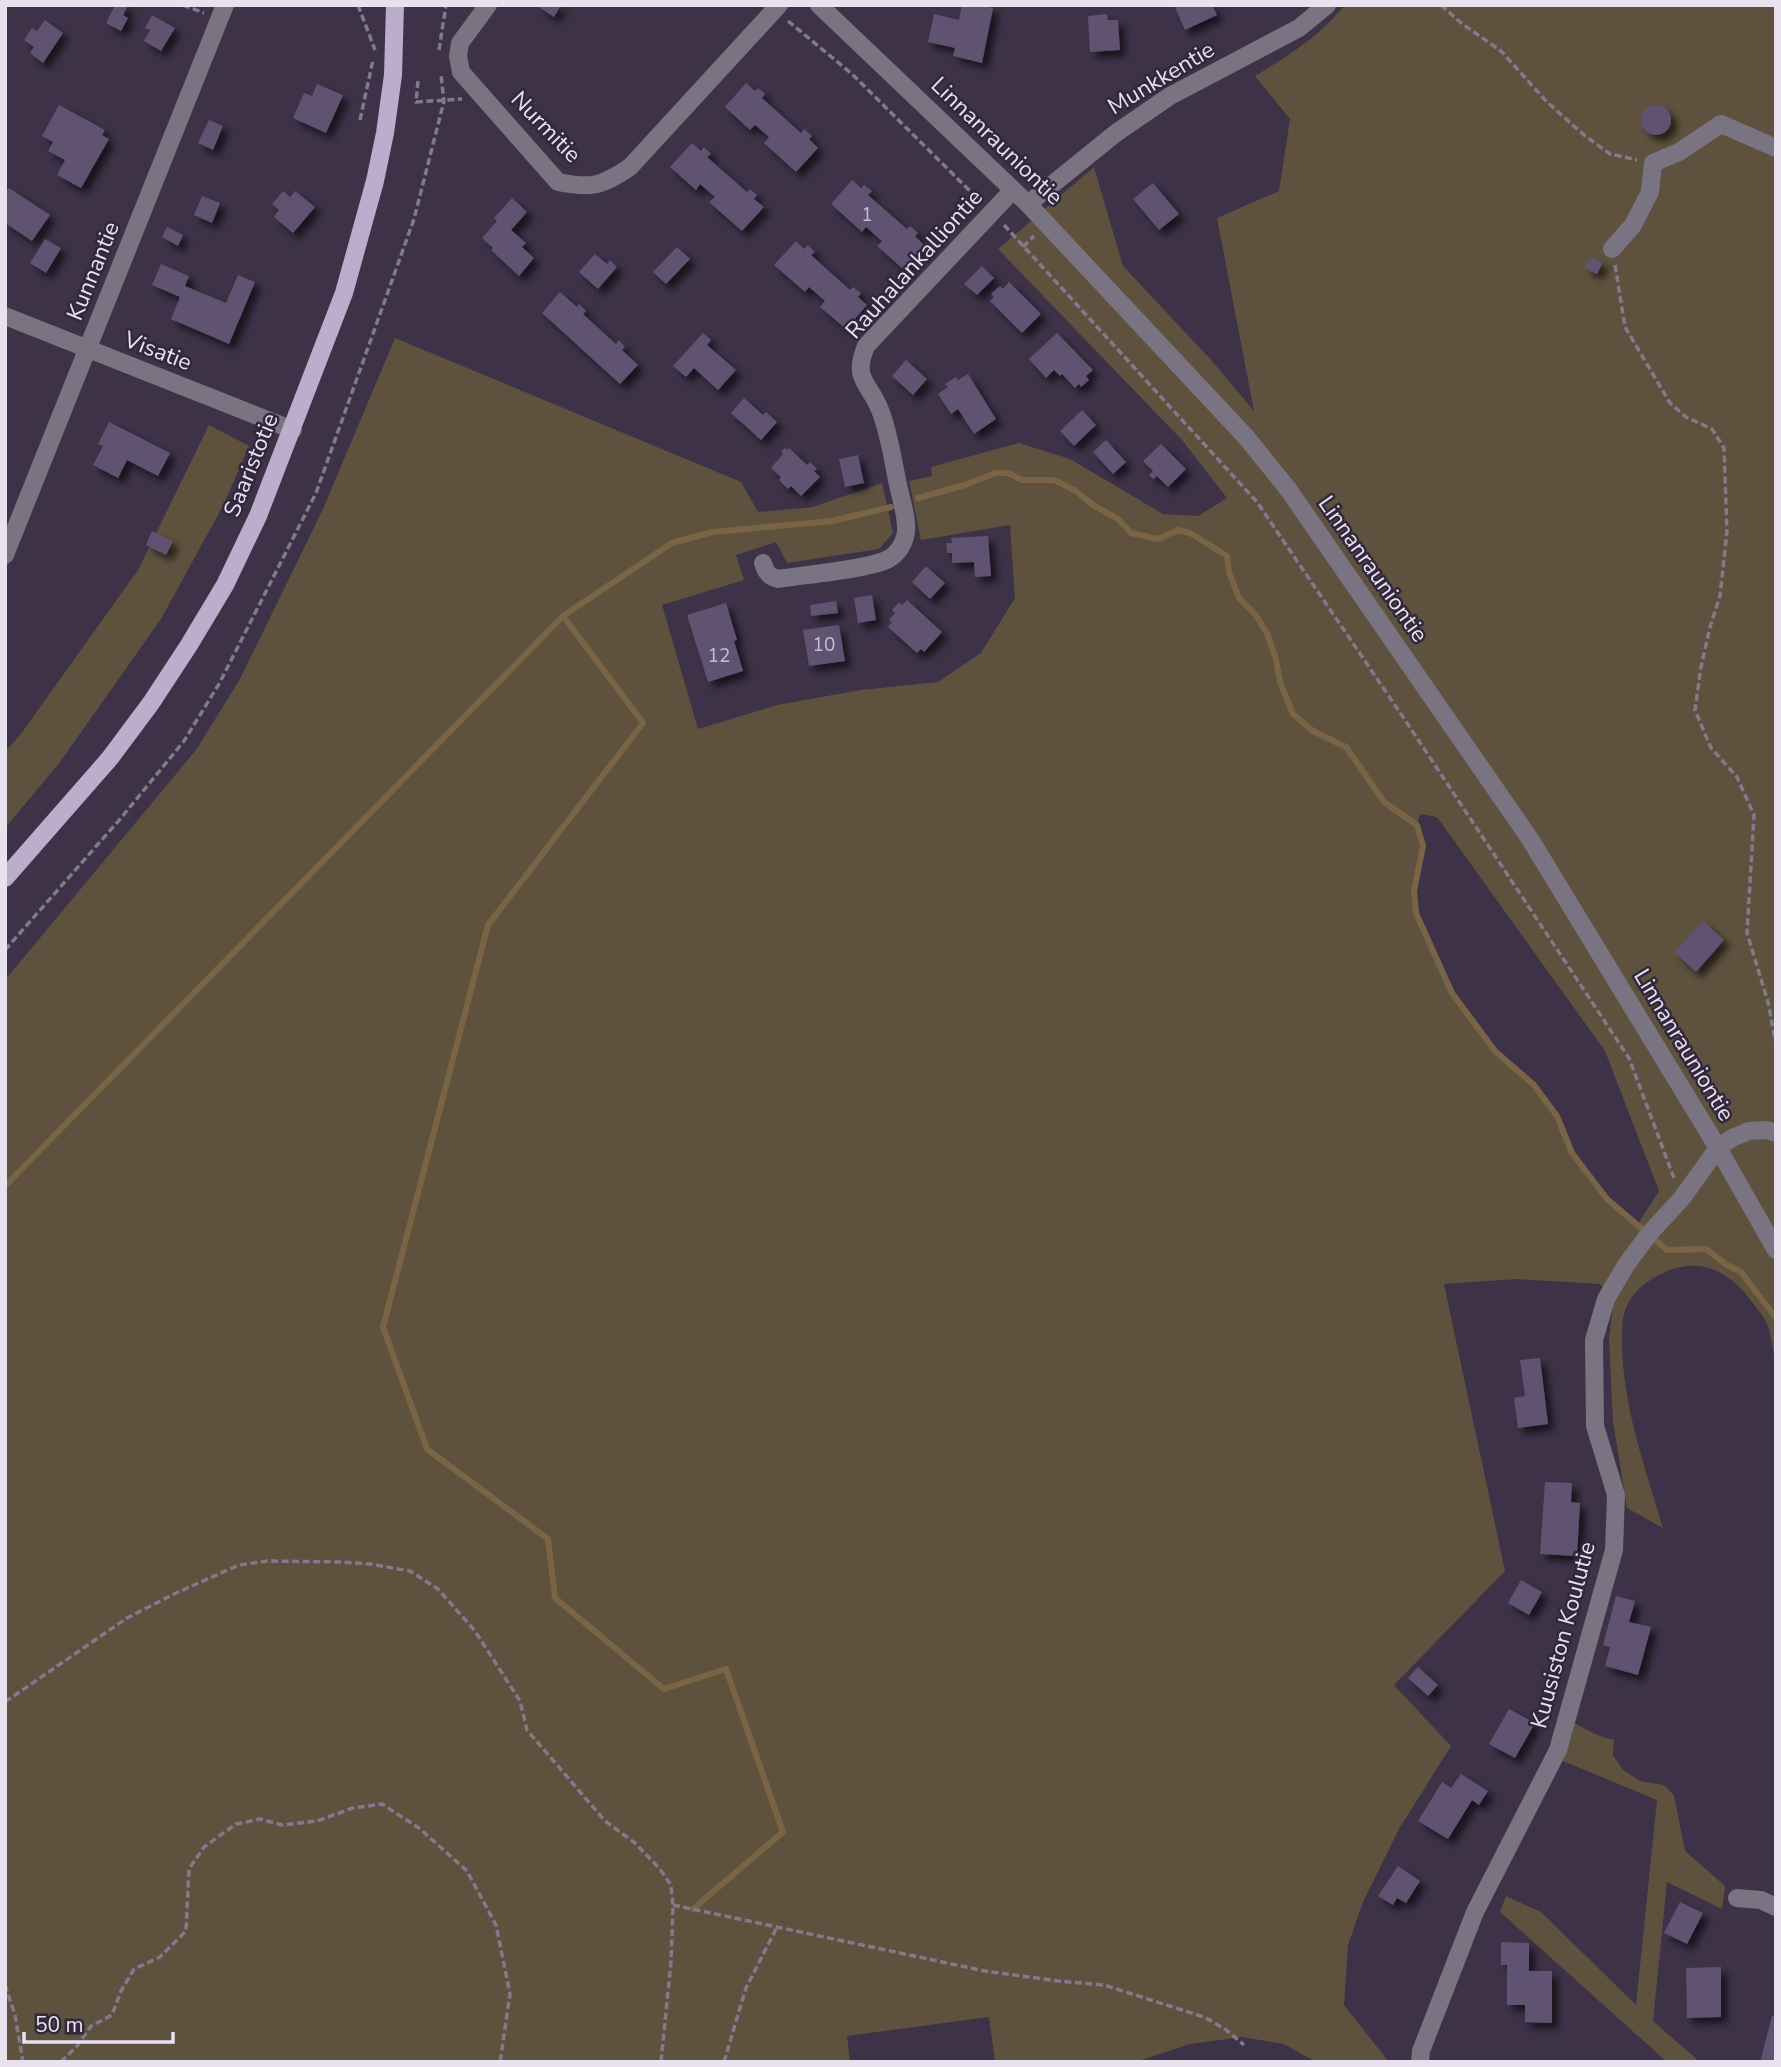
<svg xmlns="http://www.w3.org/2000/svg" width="1781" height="2067" viewBox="0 0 1781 2067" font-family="'Nunito Sans',sans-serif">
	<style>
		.green { fill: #5e523e; fill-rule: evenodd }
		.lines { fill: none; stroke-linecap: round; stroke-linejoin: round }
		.stream { stroke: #796545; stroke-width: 6 }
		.building { fill: #615271; filter: url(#shadow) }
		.path { stroke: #82798a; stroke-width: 3.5; stroke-dasharray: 7 3.5; stroke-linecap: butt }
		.minor { stroke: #7a7381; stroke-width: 18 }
		.major { stroke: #bbadcb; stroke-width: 18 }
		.labels { text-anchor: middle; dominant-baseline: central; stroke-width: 5; stroke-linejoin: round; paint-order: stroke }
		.number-label { font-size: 19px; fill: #c6bed0 }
		.street-label { font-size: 23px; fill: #e8e2ef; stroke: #32283d }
	</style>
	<defs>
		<filter id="shadow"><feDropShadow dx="6" dy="6" stdDeviation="3.5" flood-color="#0009"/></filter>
	</defs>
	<rect width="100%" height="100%" fill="#3d3247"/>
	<!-- green -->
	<g class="green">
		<path d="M1345 5H1776V1376C1774 1360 1773 1339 1767 1324 1764 1317 1759 1311 1755 1306 1731 1271 1699 1254 1659 1275 1645 1282 1632 1293 1626 1308 1622 1317 1622 1331 1622 1340 1622 1405 1645 1467 1663 1528L1627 1508 1613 1422 1609 1338 1614 1298 1600 1284 1517 1279 1444 1284 1505 1571 1394 1685 1451 1746 1399 1829 1363 1902 1348 1945 1344 2005 1389 2062H1316L1284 2044 1242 2037 1190 2044 1135 2062H995L989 2017 847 2036 850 2062H5V980L196 750 240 679 323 509 395 338 741 482 758 512 813 507 882 483 893 533 879 549 787 563 776 542 736 555 744 580 662 605 698 729 777 705 861 690 938 682 981 653 1015 598 1010 525 921 540 909 481 932 476 931 467 1019 443 1070 459 1163 514 1198 516 1227 498 1182 440 998 249 1094 167 1123 266 1212 361 1254 411 1217 218 1279 191 1290 119 1255 76C1288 56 1320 36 1345 5ZM1420 814 1437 817 1605 1051 1659 1191 1638 1224 1606 1199 1572 1153 1557 1116 1534 1085 1495 1051 1452 993 1416 913 1414 891 1423 846 1417 825Z"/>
		<polygon points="209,425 249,446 224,504 161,619 60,762 5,828 5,752 23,731 138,570"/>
		<polygon points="1572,1722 1597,1735 1614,1740 1613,1755 1623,1770 1640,1781 1664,1785 1674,1795 1685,1851 1725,1886 1722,1909 1667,1882 1653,2021 1700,2062 1667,2062 1500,1912 1506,1896 1541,1912 1636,2005 1657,1800 1558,1759"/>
	</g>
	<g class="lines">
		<!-- stream -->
		<g class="stream">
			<polyline points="918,498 965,485 995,473 1008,473 1022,480 1054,480 1076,491 1093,505 1118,519 1131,533 1158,539 1178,530 1190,533 1227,556 1229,572 1239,598 1255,614 1267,633 1276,659 1280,682 1293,714 1313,731 1346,747 1384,802 1417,825 1423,846 1414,891 1416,913 1452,993 1495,1051 1534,1085 1557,1116 1572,1153 1607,1199 1667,1250 1706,1249 1727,1265 1741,1272 1776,1318"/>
			<polyline points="563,616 643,723 488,925 383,1327 427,1449 548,1539 555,1598 664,1689 726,1669 783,1832 693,1909"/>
			<polyline points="5,1186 563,616 672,543 713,532 832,521 891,507"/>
		</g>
	</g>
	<!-- building -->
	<g class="building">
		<polygon points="115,5 128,5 123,15 128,18 121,31 106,23"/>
		<polygon points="536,5 561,5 554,17"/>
		<polygon points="962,5 981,5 993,8 982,63 953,56 955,48 928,42 934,14 959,20"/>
		<polygon points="1174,5 1212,5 1217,15 1185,30"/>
		<polygon points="1107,14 1108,20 1118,20 1120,50 1090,52 1088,16"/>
		<polygon points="152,15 175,28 161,51 144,41 150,30 145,28"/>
		<polygon points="45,20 63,33 43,63 30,53 34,47 24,40 32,28 37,31"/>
		<polygon points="746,83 755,91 758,88 765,94 762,98 801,133 804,129 812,136 809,139 818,148 796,172 764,143 769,137 755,125 750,130 725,107"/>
		<polygon points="317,84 343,95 326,133 293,118 304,93 312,96"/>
		<circle cx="1656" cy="120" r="15"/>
		<polygon points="59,105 105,130 102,135 109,139 81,188 57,175 65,160 48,151 53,142 42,136"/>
		<polygon points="209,120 223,126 213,150 198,143"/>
		<polygon points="692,143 701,151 704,147 711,154 707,157 747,192 750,189 757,195 754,199 764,207 742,231 709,202 715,197 700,184 696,190 670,167"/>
		<polygon points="852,180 861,188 864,185 872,191 868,195 907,229 910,226 918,233 915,236 924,245 903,269 877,246 882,241 866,227 862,232 831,204"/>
		<polygon points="1153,183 1179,214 1159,230 1133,199"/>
		<polygon points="9,188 50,215 32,241 5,223 5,193"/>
		<polygon points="283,191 290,197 295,191 315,207 293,233 274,217 279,210 272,204"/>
		<polygon points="202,196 220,203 212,223 194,215"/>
		<polygon points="512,198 527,212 511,230 526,243 522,247 534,258 519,276 491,250 493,248 482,238 497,221 494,218"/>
		<polygon points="167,227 183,235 178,246 162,237"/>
		<polygon points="45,239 61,248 46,273 30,263"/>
		<polygon points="796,241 804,249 808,245 815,252 811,255 850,290 853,287 861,293 858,297 867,305 846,329 820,307 825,301 809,287 805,292 774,265"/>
		<polygon points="677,247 690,259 666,284 653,272"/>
		<polygon points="595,254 607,264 610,260 617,267 598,289 579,272"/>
		<polygon points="1590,257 1603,262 1597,274 1584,268"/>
		<polygon points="161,264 189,276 185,286 226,303 238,275 255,282 229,344 171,319 180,297 152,285"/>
		<polygon points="982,266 994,278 977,295 964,284"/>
		<polygon points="1009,282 1041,314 1022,333 990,301 994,297 991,294 1000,286 1003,289"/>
		<polygon points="560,292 577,307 579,304 586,311 583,314 616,344 619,340 625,347 622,350 638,365 620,384 542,313"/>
		<polygon points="703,333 711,340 707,345 736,370 718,390 694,368 686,377 673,366"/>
		<polygon points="1057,333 1093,370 1086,376 1089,380 1081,387 1079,384 1075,388 1062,374 1060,376 1054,370 1046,378 1029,359"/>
		<polygon points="906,360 927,379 913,395 892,376"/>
		<polygon points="968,374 996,419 974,434 958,409 951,414 938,394 948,387 945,384 956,377 958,380"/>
		<polygon points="744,398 763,415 766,412 777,422 761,440 731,413"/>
		<polygon points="1082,410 1096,425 1074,446 1060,431"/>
		<polygon points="109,422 170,453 158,476 127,460 118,478 93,465 103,446 98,444"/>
		<polygon points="1106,440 1126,462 1113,474 1093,452"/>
		<polygon points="1161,444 1186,469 1168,487 1157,476 1153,479 1149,475 1153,471 1143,461"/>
		<polygon points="785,448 787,450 789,448 807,465 810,462 817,469 814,471 820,477 801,496 791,486 788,489 779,480 781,477 771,468 783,454 781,452"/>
		<polygon points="858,455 864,483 845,487 839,459"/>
		<polygon points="152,531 173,541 166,555 146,545"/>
		<polygon points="988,536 991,576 975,577 974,562 952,563 952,553 947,553 946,543 952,543 951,538"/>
		<polygon points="926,566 945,583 930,599 912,582"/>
		<polygon points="872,595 876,620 858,623 854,598"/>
		<polygon points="907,600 942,632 924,652 921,649 917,653 888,627 892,622 889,620 895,613 892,610 899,602 902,605"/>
		<polygon points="836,601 838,613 811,616 810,605"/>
		<polygon points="726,603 737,640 734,641 743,671 708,682 687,615"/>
		<polygon points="839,625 845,661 809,666 803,630"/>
		<polygon points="1703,921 1724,940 1696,972 1674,952"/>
		<polygon points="1540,1358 1548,1424 1518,1428 1514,1398 1525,1396 1520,1360"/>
		<polygon points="1545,1482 1572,1483 1571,1502 1580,1503 1577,1556 1540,1554"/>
		<polygon points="1521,1580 1542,1592 1529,1615 1508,1603"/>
		<polygon points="1616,1596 1635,1601 1629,1622 1651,1627 1638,1675 1605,1666 1610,1647 1603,1645"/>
		<polygon points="1418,1667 1438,1685 1428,1696 1408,1678"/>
		<polygon points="1509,1709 1535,1723 1515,1758 1489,1744"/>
		<polygon points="1461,1774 1488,1791 1479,1805 1472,1800 1448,1839 1418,1821 1442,1782 1451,1788"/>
		<polygon points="1398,1866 1420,1881 1406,1903 1397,1898 1393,1905 1378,1896"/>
		<polygon points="1680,1902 1703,1913 1687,1944 1664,1933"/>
		<polygon points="1501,1942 1529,1943 1529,1971 1552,1971 1552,2023 1525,2022 1525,2005 1507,2005 1507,1965 1501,1965"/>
		<polygon points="1721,1967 1721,2017 1687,2018 1686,1968"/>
		<polygon points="1772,2016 1776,2017 1776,2062 1760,2062"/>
	</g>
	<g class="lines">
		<!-- path -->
		<g class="path">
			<polyline points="183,5 204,13"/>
			<polyline points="358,5 375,50"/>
			<polyline points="1441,5 1461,23 1501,51 1547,102 1584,135 1610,154 1637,160"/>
			<polyline points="788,21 852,74 979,200"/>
			<polyline points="439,50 446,5"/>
			<polyline points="418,81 416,102 462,99"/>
			<polyline points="360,120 373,60"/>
			<polyline points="1004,225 1257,502 1403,717 1629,1058 1674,1178"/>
			<polyline points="1023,247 1034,236"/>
			<polyline points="1615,265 1625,327 1670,403 1686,417 1712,429 1724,448 1727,531 1720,596 1710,627 1701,667 1695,710 1711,748 1737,777 1754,815 1747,933 1768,1002 1776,1045"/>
			<polyline points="5,950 121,818 184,741 219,684 316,493 414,219 444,101 441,75"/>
			<polyline points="5,1702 127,1618 174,1594 239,1565 267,1561 341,1562 370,1564 410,1571 438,1589 475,1631 520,1701 527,1730 605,1821 635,1843 659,1868 671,1885 673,1905 671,1962 661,2062"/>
			<polyline points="673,1905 985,1971 1058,1981 1104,1985 1204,2017 1225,2029 1244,2045"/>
			<polyline points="5,1985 15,2015 23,2062"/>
			<polyline points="61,2062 78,2045 91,2026 112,2015 121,1991 134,1969 160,1957 186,1931 189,1869 204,1847 236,1824 260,1819 282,1825 317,1821 353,1808 382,1804 419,1828 467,1871 496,1925 510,1994 500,2062"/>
			<polyline points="724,2062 746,1988 777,1927"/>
		</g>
		<!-- minor -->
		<g class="minor">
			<path d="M488 5 460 43 458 56 461 72 558 182C591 189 602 186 630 167L779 5"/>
			<polyline points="819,5 1028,204 1246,437 1288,489 1530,839 1718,1148 1776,1250"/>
			<polyline points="1028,204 1116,133 1170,96 1299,28 1327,5"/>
			<polyline points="1612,249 1633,225 1650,192 1653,163 1679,152 1721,124 1776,148"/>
			<polyline points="5,316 293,430"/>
			<polyline points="5,555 225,5"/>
			<path d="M763 563C766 572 768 576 778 579 801 575 874 569 890 558 897 554 903 545 905 537 909 523 902 503 899 489 893 463 890 435 880 410 869 382 852 380 866 346L1013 190"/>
			<polyline points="1737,1898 1761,1900 1776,1907"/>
			<polyline points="1420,2062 1421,2051 1475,1912 1558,1750 1614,1550 1616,1495 1595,1426 1594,1340 1606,1299 1626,1265 1649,1234 1682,1198 1718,1148 1732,1138 1749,1131 1766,1130 1776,1133"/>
		</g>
		<!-- major -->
		<polyline class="major" points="5,878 110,758 151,703 189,645 225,585 258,516 344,293 375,181 385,133 393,75 395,5"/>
	</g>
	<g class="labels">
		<!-- number labels -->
		<g class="number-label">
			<text x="867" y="215">1</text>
			<text x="824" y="645">10</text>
			<text x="719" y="656">12</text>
		</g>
		<!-- street labels -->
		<g class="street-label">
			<text transform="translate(1161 78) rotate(-31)">Munkkentie</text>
			<text transform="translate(546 127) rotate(46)">Nurmitie</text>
			<text transform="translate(997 141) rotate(44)">Linnanrauniontie</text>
			<text transform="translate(914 264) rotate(-48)">Rauhalankalliontie</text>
			<text transform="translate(93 271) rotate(-68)">Kunnantie</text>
			<text transform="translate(158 351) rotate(21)">Visatie</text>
			<text transform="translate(251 465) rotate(-68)">Saaristotie</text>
			<text transform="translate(1373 569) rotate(55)">Linnanrauniontie</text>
			<text transform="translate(1684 1045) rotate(59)">Linnanrauniontie</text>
			<text transform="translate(1563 1635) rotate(-75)">Kuusiston Koulutie</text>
		</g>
	</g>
	<!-- border -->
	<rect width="1781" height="2067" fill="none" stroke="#e8e2ef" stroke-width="14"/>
	<!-- scale -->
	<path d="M24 2032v10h149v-10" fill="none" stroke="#e8e2ef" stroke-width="3.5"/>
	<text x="35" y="2032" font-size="21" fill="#e8e2ef" stroke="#32283d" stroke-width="5" paint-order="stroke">50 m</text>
</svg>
